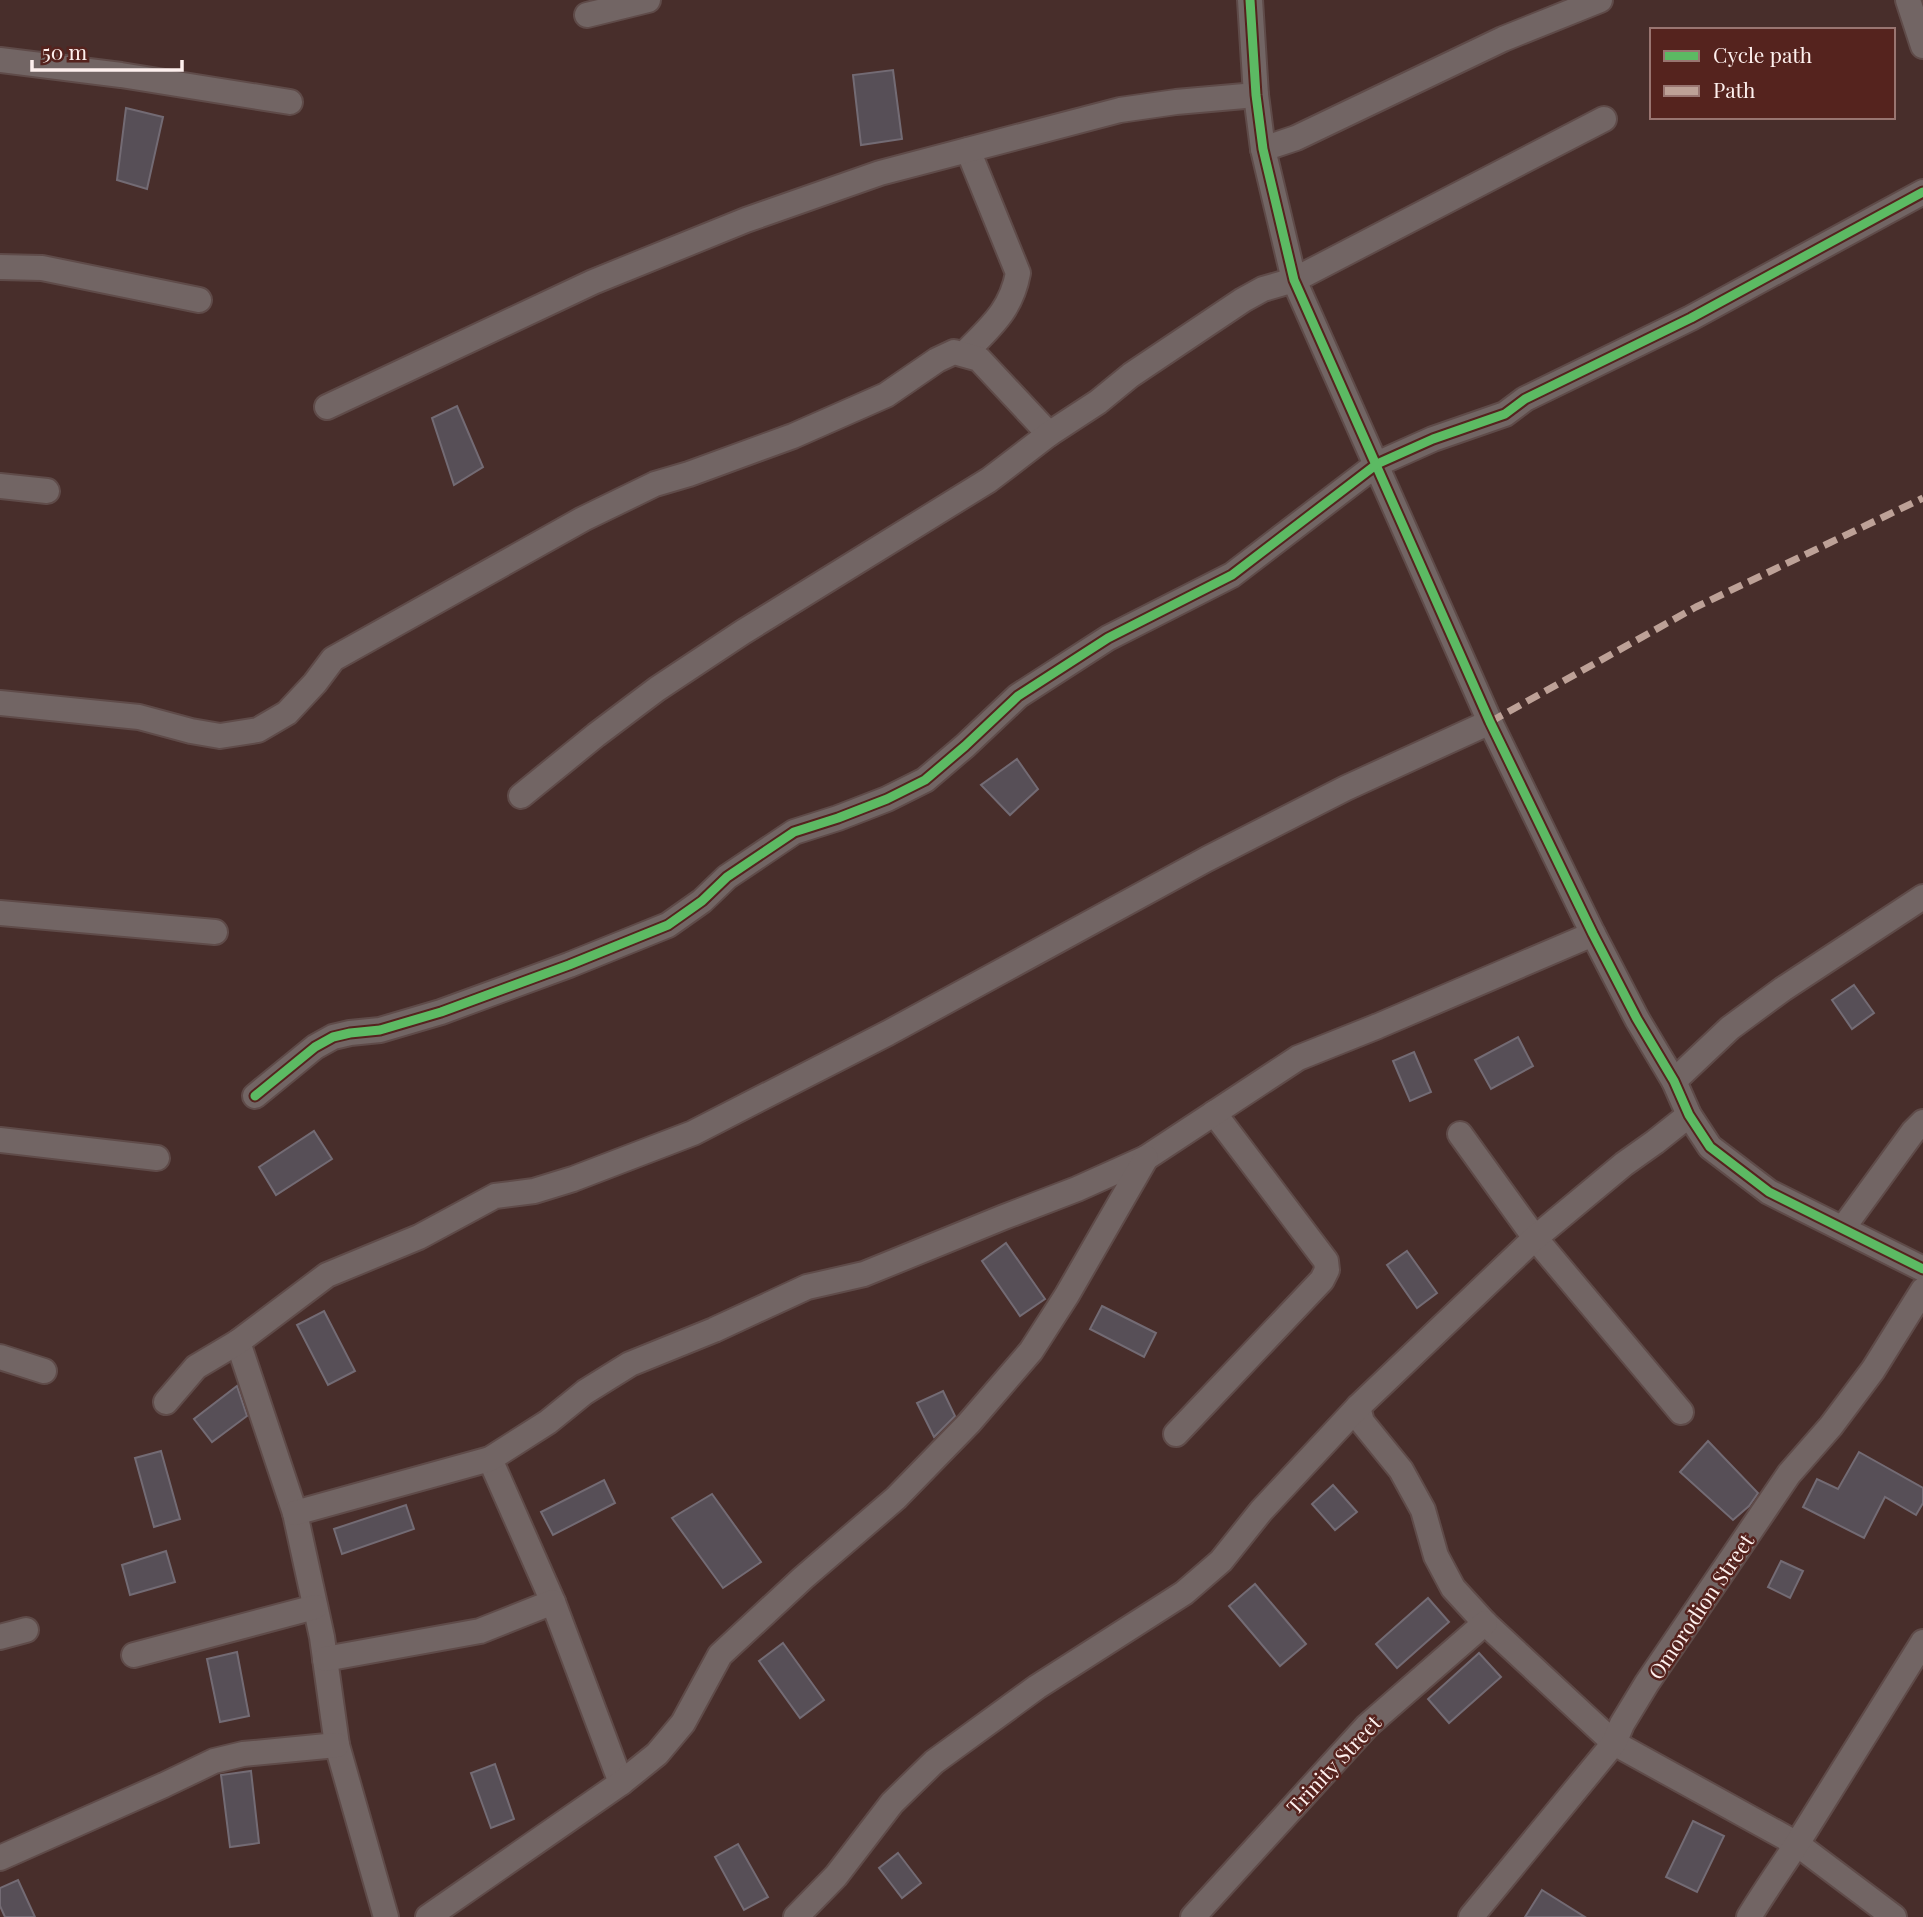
<svg xmlns="http://www.w3.org/2000/svg" width="1923" height="1917" viewBox="0 0 1923 1917" font-family="'Playfair Display',serif">
	<style>
		.building { fill: #574f57; stroke: #736b74; stroke-width: 2 }
		.lines { fill: none; stroke-linecap: round; stroke-linejoin: round }
		.minor-casing { stroke: #5f4b49; stroke-width: 28 }
		.minor { stroke: #726564; stroke-width: 24 }
		.quiet { stroke: #bda197; stroke-width: 7; stroke-dasharray: 14 7; stroke-linecap: butt }
		.cycleway-casing { stroke: #55231e; stroke-width: 13 }
		.cycleway { stroke: #5cba63; stroke-width: 9 }
		.labels { text-anchor: middle; dominant-baseline: central; stroke-width: 5; stroke-linejoin: round; paint-order: stroke }
		.street-label { font-size: 21px; fill: #fef0ee; stroke: #55231e }
	</style>
	<rect width="100%" height="100%" fill="#482e2b"/>
	<!-- building -->
	<g class="building">
		<polygon points="893,70 902,139 861,145 853,75"/>
		<polygon points="126,108 163,117 147,189 117,180"/>
		<polygon points="457,406 483,467 454,485 432,418"/>
		<polygon points="1017,759 1038,789 1010,815 981,785"/>
		<polygon points="1854,985 1874,1013 1852,1029 1832,1000"/>
		<polygon points="1518,1037 1533,1066 1491,1089 1475,1060"/>
		<polygon points="1414,1052 1431,1092 1410,1101 1393,1061"/>
		<polygon points="314,1131 332,1159 276,1195 259,1167"/>
		<polygon points="1006,1243 1045,1299 1020,1316 982,1261"/>
		<polygon points="1407,1251 1437,1293 1417,1308 1387,1265"/>
		<polygon points="1102,1306 1156,1333 1144,1357 1090,1329"/>
		<polygon points="324,1311 355,1371 328,1385 297,1325"/>
		<polygon points="237,1386 247,1416 212,1442 194,1419"/>
		<polygon points="943,1391 955,1416 934,1437 917,1403"/>
		<polygon points="1708,1441 1758,1493 1749,1506 1733,1520 1680,1472"/>
		<polygon points="161,1451 180,1519 154,1527 135,1458"/>
		<polygon points="1859,1452 1923,1488 1923,1503 1916,1515 1885,1497 1864,1538 1803,1507 1817,1479 1838,1489"/>
		<polygon points="604,1480 615,1503 553,1535 541,1512"/>
		<polygon points="1333,1485 1357,1512 1335,1530 1312,1504"/>
		<polygon points="712,1494 761,1562 723,1588 672,1518"/>
		<polygon points="406,1505 414,1529 342,1554 334,1529"/>
		<polygon points="166,1551 175,1582 130,1595 122,1565"/>
		<polygon points="1781,1561 1803,1571 1790,1598 1768,1587"/>
		<polygon points="1255,1584 1306,1644 1280,1666 1229,1606"/>
		<polygon points="1428,1598 1449,1622 1397,1668 1376,1644"/>
		<polygon points="783,1643 824,1700 800,1718 759,1661"/>
		<polygon points="237,1652 249,1716 220,1722 207,1659"/>
		<polygon points="1479,1653 1501,1677 1449,1723 1428,1699"/>
		<polygon points="495,1764 514,1819 491,1828 471,1773"/>
		<polygon points="251,1771 259,1843 230,1847 221,1775"/>
		<polygon points="1693,1821 1724,1836 1697,1892 1666,1877"/>
		<polygon points="738,1844 768,1897 744,1910 715,1857"/>
		<polygon points="898,1853 921,1883 902,1898 879,1868"/>
		<polygon points="18,1880 35,1917 5,1917 0,1906 0,1888"/>
		<polygon points="1542,1890 1585,1917 1525,1917"/>
	</g>
	<g class="lines">
		<!-- minor casing -->
		<g class="minor-casing">
			<g id="minor">
				<polyline points="1250,0 1256,95 1263,149 1294,280 1490,722 1593,934 1637,1019 1674,1081 1689,1115 1710,1147 1769,1192 1923,1269"/>
				<polyline points="1908,0 1923,46"/>
				<polyline points="587,15 648,0"/>
				<polyline points="0,60 121,75 290,102"/>
				<polyline points="1263,149 1296,138 1503,39 1600,0"/>
				<polyline points="0,267 42,268 199,300"/>
				<path d="M964 354C990 327 1011 311 1018 273L968 150"/>
				<polyline points="327,407 593,282 746,220 880,173 1120,110 1176,102 1256,95"/>
				<polyline points="0,486 47,491"/>
				<polyline points="0,703 139,717 191,731 220,736 258,730 287,713 315,683 333,659 583,519 655,484 689,474 793,436 886,395 937,360 954,352 979,359 1049,434"/>
				<polyline points="521,796 596,735 657,689 743,632 989,480 1049,434 1098,402 1131,375 1243,300 1263,289 1294,280 1604,119"/>
				<polyline points="0,913 215,932"/>
				<polyline points="1674,1081 1730,1028 1783,989 1923,897"/>
				<polyline points="255,1096 315,1047 333,1037 350,1033 380,1030 441,1012 569,965 668,925 702,901 727,877 794,832 838,818 887,799 925,780 965,746 1018,696 1108,638 1232,575 1377,464 1433,439 1505,414 1525,399 1691,318 1923,192"/>
				<polyline points="1460,1134 1535,1238 1681,1412"/>
				<polyline points="0,1140 157,1158"/>
				<polyline points="1843,1228 1913,1132 1923,1122"/>
				<polyline points="238,1342 295,1513 322,1637 337,1745 386,1917"/>
				<polyline points="0,1357 44,1371"/>
				<polyline points="166,1402 196,1367 238,1342 327,1275 419,1237 495,1196 534,1191 573,1179 693,1133 888,1033 1207,859 1346,788 1490,722"/>
				<polyline points="1358,1407 1362,1422 1401,1470 1423,1510 1436,1556 1453,1588 1485,1623 1614,1743 1797,1844 1894,1917"/>
				<polyline points="1176,1434 1322,1280 1327,1270 1326,1261 1214,1113"/>
				<polyline points="490,1459 553,1602"/>
				<polyline points="295,1513 490,1459 548,1422 585,1392 630,1364 714,1330 807,1287 864,1274 1004,1217 1077,1189 1146,1158 1298,1058 1378,1026 1593,934"/>
				<polyline points="0,1637 26,1630"/>
				<polyline points="134,1655 315,1607"/>
				<polyline points="325,1659 480,1631 553,1602 621,1783"/>
				<polyline points="0,1858 164,1785 214,1761 243,1754 337,1745"/>
				<polyline points="428,1917 621,1783 657,1754 683,1723 720,1655 803,1578 896,1498 969,1423 1031,1351 1067,1295 1146,1158"/>
				<polyline points="796,1917 836,1876 892,1803 934,1762 1037,1687 1184,1593 1221,1561 1261,1511 1358,1407 1535,1238 1624,1164 1655,1142 1689,1115"/>
				<polyline points="1193,1917 1367,1726 1485,1623"/>
				<polyline points="1471,1917 1614,1743 1622,1724 1647,1683 1789,1474 1831,1426 1873,1370 1923,1290"/>
				<path d="M1749 1917C1767 1887 1787 1860 1805 1831 1845 1768 1884 1705 1923 1642"/>
			</g>
		</g>
		<!-- minor -->
		<use href="#minor" class="minor"/>
		<!-- quiet -->
		<polyline class="quiet" points="1490,722 1696,607 1923,498"/>
		<!-- cycleway casing -->
		<g class="cycleway-casing">
			<g id="cycleway">
				<polyline points="1250,0 1256,95 1263,149 1294,280 1490,722 1593,934 1637,1019 1674,1081 1689,1115 1710,1147 1769,1192 1923,1269"/>
				<polyline points="255,1096 315,1047 333,1037 350,1033 380,1030 441,1012 569,965 668,925 702,901 727,877 794,832 838,818 887,799 925,780 965,746 1018,696 1108,638 1232,575 1377,464 1433,439 1505,414 1525,399 1691,318 1923,192"/>
			</g>
		</g>
		<!-- cycleway -->
		<use href="#cycleway" class="cycleway"/>
	</g>
	<g class="labels">
		<!-- street labels -->
		<g class="street-label">
			<text transform="translate(1700 1606) rotate(-56)">Omorodion Street</text>
			<text transform="translate(1333 1764) rotate(-47)">Trinity Street</text>
		</g>
	</g>
	<!-- legend -->
	<rect x="1650" y="28" width="245" height="91" fill="#55231e" stroke="#997571" stroke-width="2"/>
	<rect x="1664" y="51" width="35" height="10" fill="#5cba63" stroke="#997571" stroke-width="2"/>
	<text x="1713" y="63" font-size="21" fill="#fef0ee">Cycle path</text>
	<rect x="1664" y="86" width="35" height="10" fill="#bda197" stroke="#997571" stroke-width="2"/>
	<text x="1713" y="98" font-size="21" fill="#fef0ee">Path</text>
	<!-- scale -->
	<path d="M32 60v10h150v-10" fill="none" stroke="#fef0ee" stroke-width="3.5"/>
	<text x="42" y="60" font-size="21" fill="#fef0ee" stroke="#55231e" stroke-width="5" paint-order="stroke">50 m</text>
</svg>
